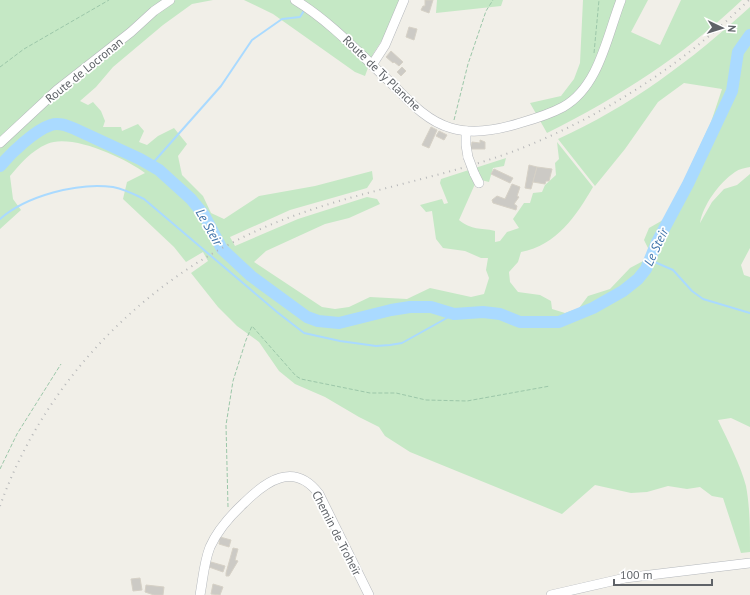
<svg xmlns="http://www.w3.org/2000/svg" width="750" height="595" viewBox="0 0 750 595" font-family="'PT Sans',sans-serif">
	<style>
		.green { fill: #c5e8c5 }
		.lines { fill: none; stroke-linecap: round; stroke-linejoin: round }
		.stream { stroke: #aadaff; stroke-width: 2 }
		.river { stroke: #aadaff; stroke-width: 12 }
		.building { fill: #cccac5; stroke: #d6d1c6 }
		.minor-casing { stroke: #b5b8bc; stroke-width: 10 }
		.path { stroke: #9cc7a9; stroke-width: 1; stroke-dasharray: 4 2; stroke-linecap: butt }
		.minor { stroke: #fff; stroke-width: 9 }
		.rail { stroke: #b6b7b8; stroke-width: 2; stroke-dasharray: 1 5; stroke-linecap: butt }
		.minor-bridge-casing { stroke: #b5b8bc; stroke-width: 10; stroke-linecap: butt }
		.minor-bridge { stroke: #fff; stroke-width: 9 }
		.labels { text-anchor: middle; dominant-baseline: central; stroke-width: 3.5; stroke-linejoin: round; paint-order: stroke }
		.street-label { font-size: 12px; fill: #5f6368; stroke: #fff }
		.water-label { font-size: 13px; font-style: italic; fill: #4174aa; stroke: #fff }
	</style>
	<rect width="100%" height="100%" fill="#f1efe8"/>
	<!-- green -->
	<g class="green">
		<path d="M0 0H213L192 4 163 25 113 67 96 87 80 101 88 105 93 102 101 111 105 121 103 127H121L122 131 138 124 144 131 139 142 147 145 158 136 174 128 187 144 178 156 182 175 203 196 211 213 224 219 259 196 315 186 372 171 373 179 367 188 290 210 230 237 235 246 298 219 367 197 377 199 380 204 349 218 325 224 266 251 254 262 322 307 335 309 349 307 370 297 407 299 430 288 471 297 484 294 489 278 486 270 488 258H481L465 251 443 248 436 239 432 211 426 212 420 205 442 199 444 204 448 203 440 183 441 179 506 158 504 166 493 168 489 182 481 180 475 184 459 220C473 231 479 227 495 231V242L500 241 507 232 519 228 513 219 524 203H530L533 193 542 192 545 185 556 175 555 163 559 159 557 142 593 187C576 216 557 245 521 252L518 262 509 272 510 282 518 292 540 295 551 301 552 309 565 313 579 308 588 296 610 289 630 268 645 260 650 252 644 240 649 228 663 220 684 180 711 122 722 89 684 83 658 102 625 149 595 186 558 139C629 107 692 60 750 7V167C745 168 739 169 735 172 719 183 703 205 700 223L712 202 724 189 737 185 750 174V248L741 265 744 275 750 277V427L731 418 718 420C728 441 740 464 746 486 750 507 750 530 750 552L741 553 723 498 712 496 700 487 687 489 668 486 647 492 631 493 595 485 562 514 410 452 385 436 379 427 359 417 325 397 295 384 279 371 259 342 237 326 218 307 191 273 208 261 203 252 186 262 174 247 123 199 127 182 145 173C125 158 71 133 47 144 31 151 21 163 10 176L13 199 21 210 0 229Z"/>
		<polygon points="244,0 400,0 386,34 373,54 365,76 355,72 273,14"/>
		<polygon points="437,0 503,0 501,6 436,13"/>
		<path d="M583 0H648L631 32 660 45 681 0H742C683 56 619 97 547 133L530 103 561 96 574 79 580 63Z"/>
	</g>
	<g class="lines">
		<!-- stream -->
		<g class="stream">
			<polyline points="151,165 221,86 252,40 282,19 300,17 305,9"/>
			<path d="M0 219C26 196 78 182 113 187 124 189 134 194 144 199L277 312 304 333 340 341 376 346 390 345 402 343 454 314"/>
			<polyline points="650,260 673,270 692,291 703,299 750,313"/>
		</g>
		<!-- river -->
		<path class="river" d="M0 166C11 153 35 130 51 125 59 122 68 126 75 129L140 159 159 170 191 199 204 215 222 249 251 276 307 317 318 321 339 323 391 310 410 307H431L454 314 483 312 500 314 520 322H559L593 308 623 291 638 279 646 269 657 242 688 184 732 91 738 52 750 35"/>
	</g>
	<!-- building -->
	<g class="building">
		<polygon points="425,0 433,0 429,13 421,10 423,6 425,6"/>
		<polygon points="409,27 417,29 414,40 406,37"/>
		<polygon points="391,51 403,62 399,66 394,62 393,63 386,57"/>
		<polygon points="402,67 406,71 401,76 397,72"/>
		<polygon points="431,127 437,130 429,148 422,145"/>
		<polygon points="439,131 447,135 444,140 436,136"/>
		<polygon points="480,140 485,142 485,149 471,149 472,142 480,143"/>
		<polygon points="529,165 537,167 531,189 525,188"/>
		<polygon points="537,167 552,169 549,181 546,181 545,184 533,182"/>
		<polygon points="494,169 513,178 510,183 491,174"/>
		<polygon points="512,184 520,187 517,196 519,197 514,204 517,206 516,210 493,203 492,200 497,196 505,199"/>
		<polygon points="220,537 231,540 229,547 219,544"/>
		<polygon points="233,548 238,549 235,560 238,561 229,576 226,576 226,573"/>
		<polygon points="211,562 225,566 223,572 209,567"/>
		<polygon points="140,578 142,590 133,591 131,579"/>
		<polygon points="213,584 223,587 220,595 211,594"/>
		<polygon points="146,585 164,587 163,595 154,595 145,592"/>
	</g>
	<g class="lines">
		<!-- minor casing -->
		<g class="minor-casing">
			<g id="minor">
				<path d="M295 0C331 22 359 53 389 81 407 99 426 121 451 128 474 135 498 130 520 123 534 119 550 114 563 107 599 87 607 36 621 0"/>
				<polyline points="372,65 385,45 404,0"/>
				<polyline points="466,131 466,145 468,157"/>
				<polyline points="0,143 57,90 131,32 154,11 170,0"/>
				<polyline points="474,173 479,183"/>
				<path d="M200 595C203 579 204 562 210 547 218 529 230 516 244 503 266 481 294 461 319 494L369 595"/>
				<polyline points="551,595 625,578 750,563"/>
			</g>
		</g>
		<!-- path -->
		<g class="path">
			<polyline points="594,53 599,0"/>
			<polyline points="0,67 24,49 109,0"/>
			<polyline points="454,120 468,64 486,11 493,0"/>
			<polyline points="0,469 17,434 61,364"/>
			<polyline points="228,507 226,425 233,381 246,340 252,326 296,376 301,379 370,393 396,393 426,400 467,401 550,386"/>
		</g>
		<!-- minor -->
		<use href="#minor" class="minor"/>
		<!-- rail -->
		<path class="rail" d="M0 506C48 371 161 262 296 215 368 189 445 177 517 150 604 116 682 65 749 0"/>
		<!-- minor-bridge casing -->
		<g class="minor-bridge-casing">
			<polyline id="minor-bridge" points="468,157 474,173"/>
		</g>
		<!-- minor-bridge -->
		<use href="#minor-bridge" class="minor-bridge"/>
	</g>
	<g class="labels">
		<!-- street labels -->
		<g class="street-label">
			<text transform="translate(84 70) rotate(-39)">Route de Locronan</text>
			<text transform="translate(382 73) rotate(44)">Route de Ty Planche</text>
			<text transform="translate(337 533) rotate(63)">Chemin de Troheïr</text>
		</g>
		<!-- water labels -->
		<g class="water-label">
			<text transform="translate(209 227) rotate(60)">Le Steir</text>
			<text transform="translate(656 247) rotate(-65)">Le Steir</text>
		</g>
	</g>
	<!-- north arrow -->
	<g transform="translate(722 28) rotate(94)" stroke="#ffffff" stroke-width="3" paint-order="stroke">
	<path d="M0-3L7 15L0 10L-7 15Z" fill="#5f6368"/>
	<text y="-6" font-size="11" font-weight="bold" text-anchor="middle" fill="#5f6368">N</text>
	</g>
	<!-- scale -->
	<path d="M614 579v6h98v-6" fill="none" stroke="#5f6368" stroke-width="2"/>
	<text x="620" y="579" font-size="12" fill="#5f6368" stroke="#ffffff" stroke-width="3" paint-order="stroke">100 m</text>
</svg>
